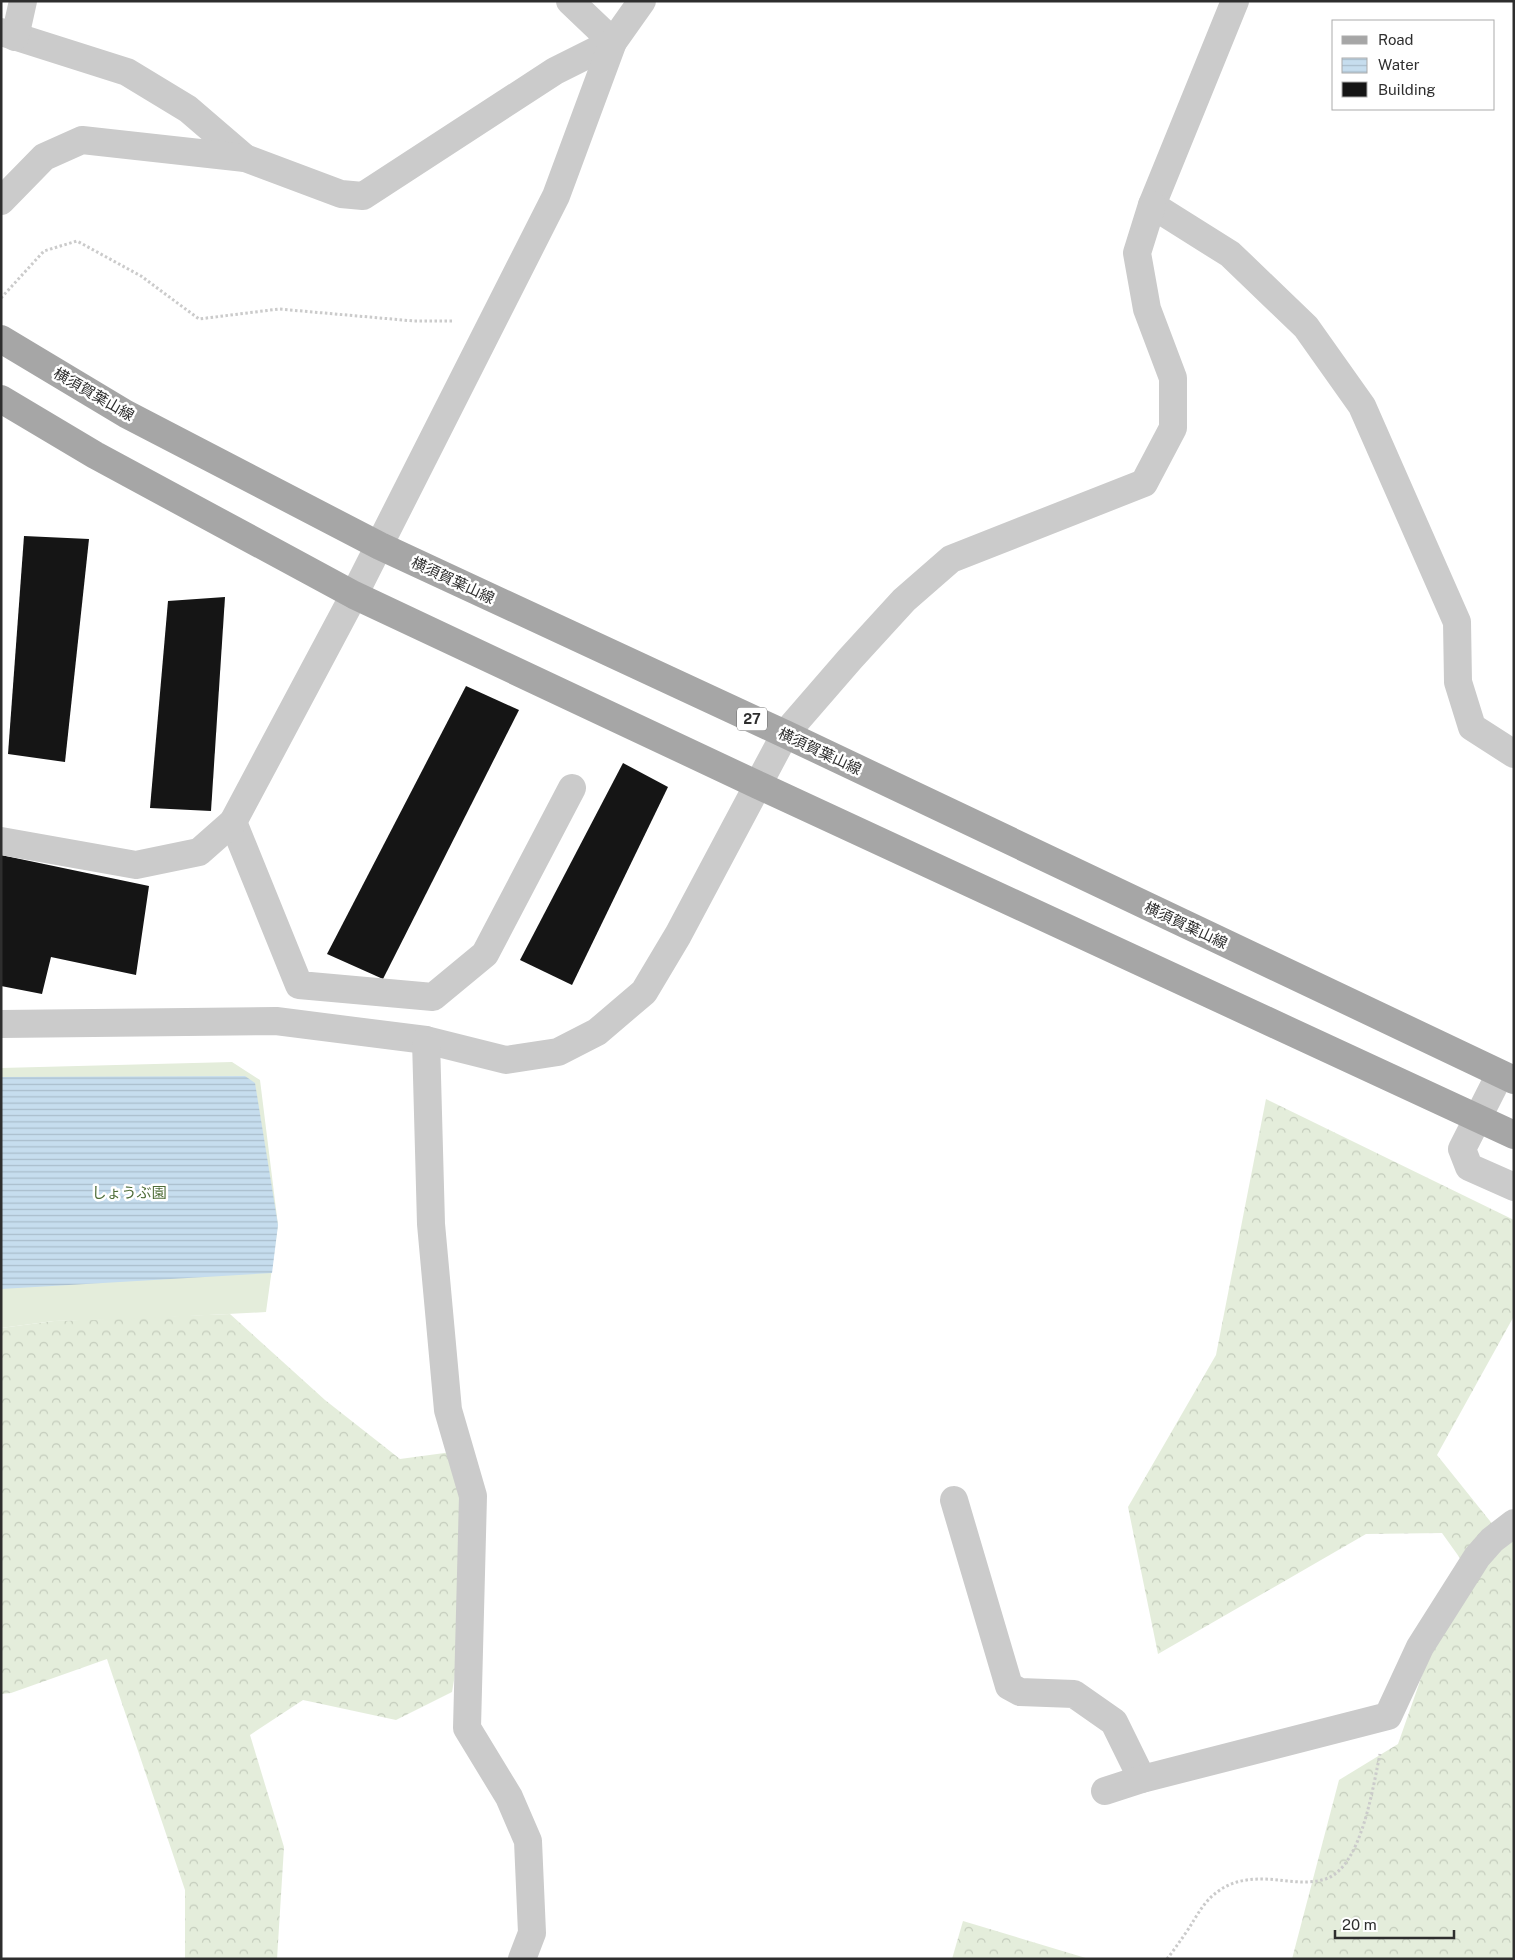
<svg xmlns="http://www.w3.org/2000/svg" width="1515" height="1960" viewBox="0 0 1515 1960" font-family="'Public Sans','Noto Sans JP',sans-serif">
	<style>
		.forest { fill: url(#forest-crowns) }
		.garden { fill: #e4eddb }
		.water { fill: url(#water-rules) }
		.building { fill: #151515 }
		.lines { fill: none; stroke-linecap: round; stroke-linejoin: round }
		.path { stroke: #cbcbcb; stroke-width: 3; stroke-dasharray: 2.5 2.5; stroke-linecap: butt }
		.minor { stroke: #cbcbcb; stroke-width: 28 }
		.major { stroke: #a6a6a6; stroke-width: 28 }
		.labels { text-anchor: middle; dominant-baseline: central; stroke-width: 5; stroke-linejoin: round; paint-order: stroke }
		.shield { fill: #fff; stroke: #6d6d6d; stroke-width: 1 }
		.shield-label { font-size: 14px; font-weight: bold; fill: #2e2e2e }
		.street-label { font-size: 15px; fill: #2e2e2e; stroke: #fff }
		.park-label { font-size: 15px; fill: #4f6d38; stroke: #fff }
	</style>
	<defs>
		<pattern id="forest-crowns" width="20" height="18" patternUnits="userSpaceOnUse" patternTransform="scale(1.25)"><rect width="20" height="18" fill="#e4eddb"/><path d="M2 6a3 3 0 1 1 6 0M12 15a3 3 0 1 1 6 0" fill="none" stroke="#c4ccbc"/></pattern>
		<pattern id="water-rules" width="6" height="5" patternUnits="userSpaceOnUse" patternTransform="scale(1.25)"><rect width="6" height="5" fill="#c6ddee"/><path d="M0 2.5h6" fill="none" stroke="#aabecc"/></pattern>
	</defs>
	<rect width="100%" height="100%" fill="#fff"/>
	<!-- forest -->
	<g class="forest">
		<polygon points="1266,1099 1514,1220 1514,1316 1437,1455 1506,1541 1514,1533 1514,1959 1292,1959 1339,1780 1398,1744 1462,1561 1442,1533 1366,1534 1158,1654 1128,1507 1216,1355"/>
		<polygon points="230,1314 325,1400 400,1459 474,1449 473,1567 452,1692 396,1720 303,1700 250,1735 284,1847 277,1959 185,1959 185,1890 107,1659 11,1693 1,1694 1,1328 54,1321"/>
		<polygon points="963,1921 1089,1959 952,1959"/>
	</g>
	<!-- garden -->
	<polygon class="garden" points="232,1062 260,1080 278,1225 266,1312 133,1319 54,1321 1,1328 1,1068"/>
	<!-- water -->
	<polygon class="water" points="245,1076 255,1083 278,1225 272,1273 1,1289 1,1077"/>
	<!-- building -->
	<g class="building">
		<polygon points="24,536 89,539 65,762 8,754"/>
		<polygon points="225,597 211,811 150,808 168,601"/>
		<polygon points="466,686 519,710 383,979 327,954"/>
		<polygon points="623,763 668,787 572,985 520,960"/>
		<polygon points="1,855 149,886 136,975 51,957 42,994 1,986"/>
	</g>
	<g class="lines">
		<!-- path -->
		<g class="path">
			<polyline points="1,298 44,251 77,241 141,276 199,319 279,309 414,321 454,321"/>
			<path d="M1167 1959C1173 1951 1179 1943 1185 1934 1197 1917 1202 1902 1220 1890 1237 1878 1259 1878 1279 1880 1295 1882 1313 1884 1328 1878 1362 1864 1373 1786 1380 1754"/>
		</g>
		<!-- minor -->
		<g class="minor">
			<polyline points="1235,1 1152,205 1230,254 1306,327 1362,406 1457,622 1458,682 1472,727 1514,754"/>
			<polyline points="1,32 127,72 188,109 245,158"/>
			<polyline points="15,37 23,1"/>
			<polyline points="1,201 44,157 82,140 245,158 341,194 363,196 555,71 613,42 570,1"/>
			<polyline points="233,822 299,985 433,997 485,954 572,788"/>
			<polyline points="1,841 136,865 199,852 233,822 354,595 556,196 613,42 642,1"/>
			<polyline points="1,1024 276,1021 426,1040 506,1060 558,1052 597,1032 644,992 678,935 785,734 850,659 904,600 951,559 1144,483 1173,428 1173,378 1147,309 1137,253 1152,205"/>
			<polyline points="426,1040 431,1224 448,1410 473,1496 467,1728 509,1797 528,1841 532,1933 522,1959"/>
			<polyline points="1500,1074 1462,1149 1469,1167 1514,1187"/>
			<polyline points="954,1500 1009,1686 1020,1692 1074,1694 1114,1722 1142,1779"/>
			<polyline points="1105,1791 1142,1779 1388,1716 1420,1647 1477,1557 1492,1540 1514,1523"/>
		</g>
		<!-- major -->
		<g class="major">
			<polyline points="1,339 126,414 380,546 785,734 1514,1080"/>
			<polyline points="1,399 95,455 354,595 758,785 1514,1135"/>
		</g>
	</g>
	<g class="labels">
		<!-- shield labels -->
		<rect class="shield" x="737" y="707.5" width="30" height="23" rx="4"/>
		<g class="shield-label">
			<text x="752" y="719">27</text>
		</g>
		<!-- street labels -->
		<g class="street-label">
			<text transform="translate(94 394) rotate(30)">横須賀葉山線</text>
			<text transform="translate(453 580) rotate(25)">横須賀葉山線</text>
			<text transform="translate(820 751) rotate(25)">横須賀葉山線</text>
			<text transform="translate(1186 925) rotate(25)">横須賀葉山線</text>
		</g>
		<!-- park labels -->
		<g class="park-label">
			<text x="129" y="1192">しょうぶ園</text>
		</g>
	</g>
	<!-- border -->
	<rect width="1515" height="1960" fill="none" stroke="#2e2e2e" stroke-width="5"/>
	<!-- legend -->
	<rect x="1332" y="20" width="162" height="90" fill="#ffffff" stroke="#ababab"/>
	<rect x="1342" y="36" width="25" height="8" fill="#a6a6a6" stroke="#ababab"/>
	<text x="1378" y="45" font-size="15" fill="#2e2e2e">Road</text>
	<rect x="1342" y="58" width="25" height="15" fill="url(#water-rules)" stroke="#ababab"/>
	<text x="1378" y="70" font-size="15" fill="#2e2e2e">Water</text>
	<rect x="1342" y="82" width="25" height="15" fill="#151515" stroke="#ababab"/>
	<text x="1378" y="95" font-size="15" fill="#2e2e2e">Building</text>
	<!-- scale -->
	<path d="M1335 1930v8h119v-8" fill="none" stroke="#2e2e2e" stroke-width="2.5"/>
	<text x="1342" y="1930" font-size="15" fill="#2e2e2e" stroke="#ffffff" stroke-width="4" paint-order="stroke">20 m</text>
</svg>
